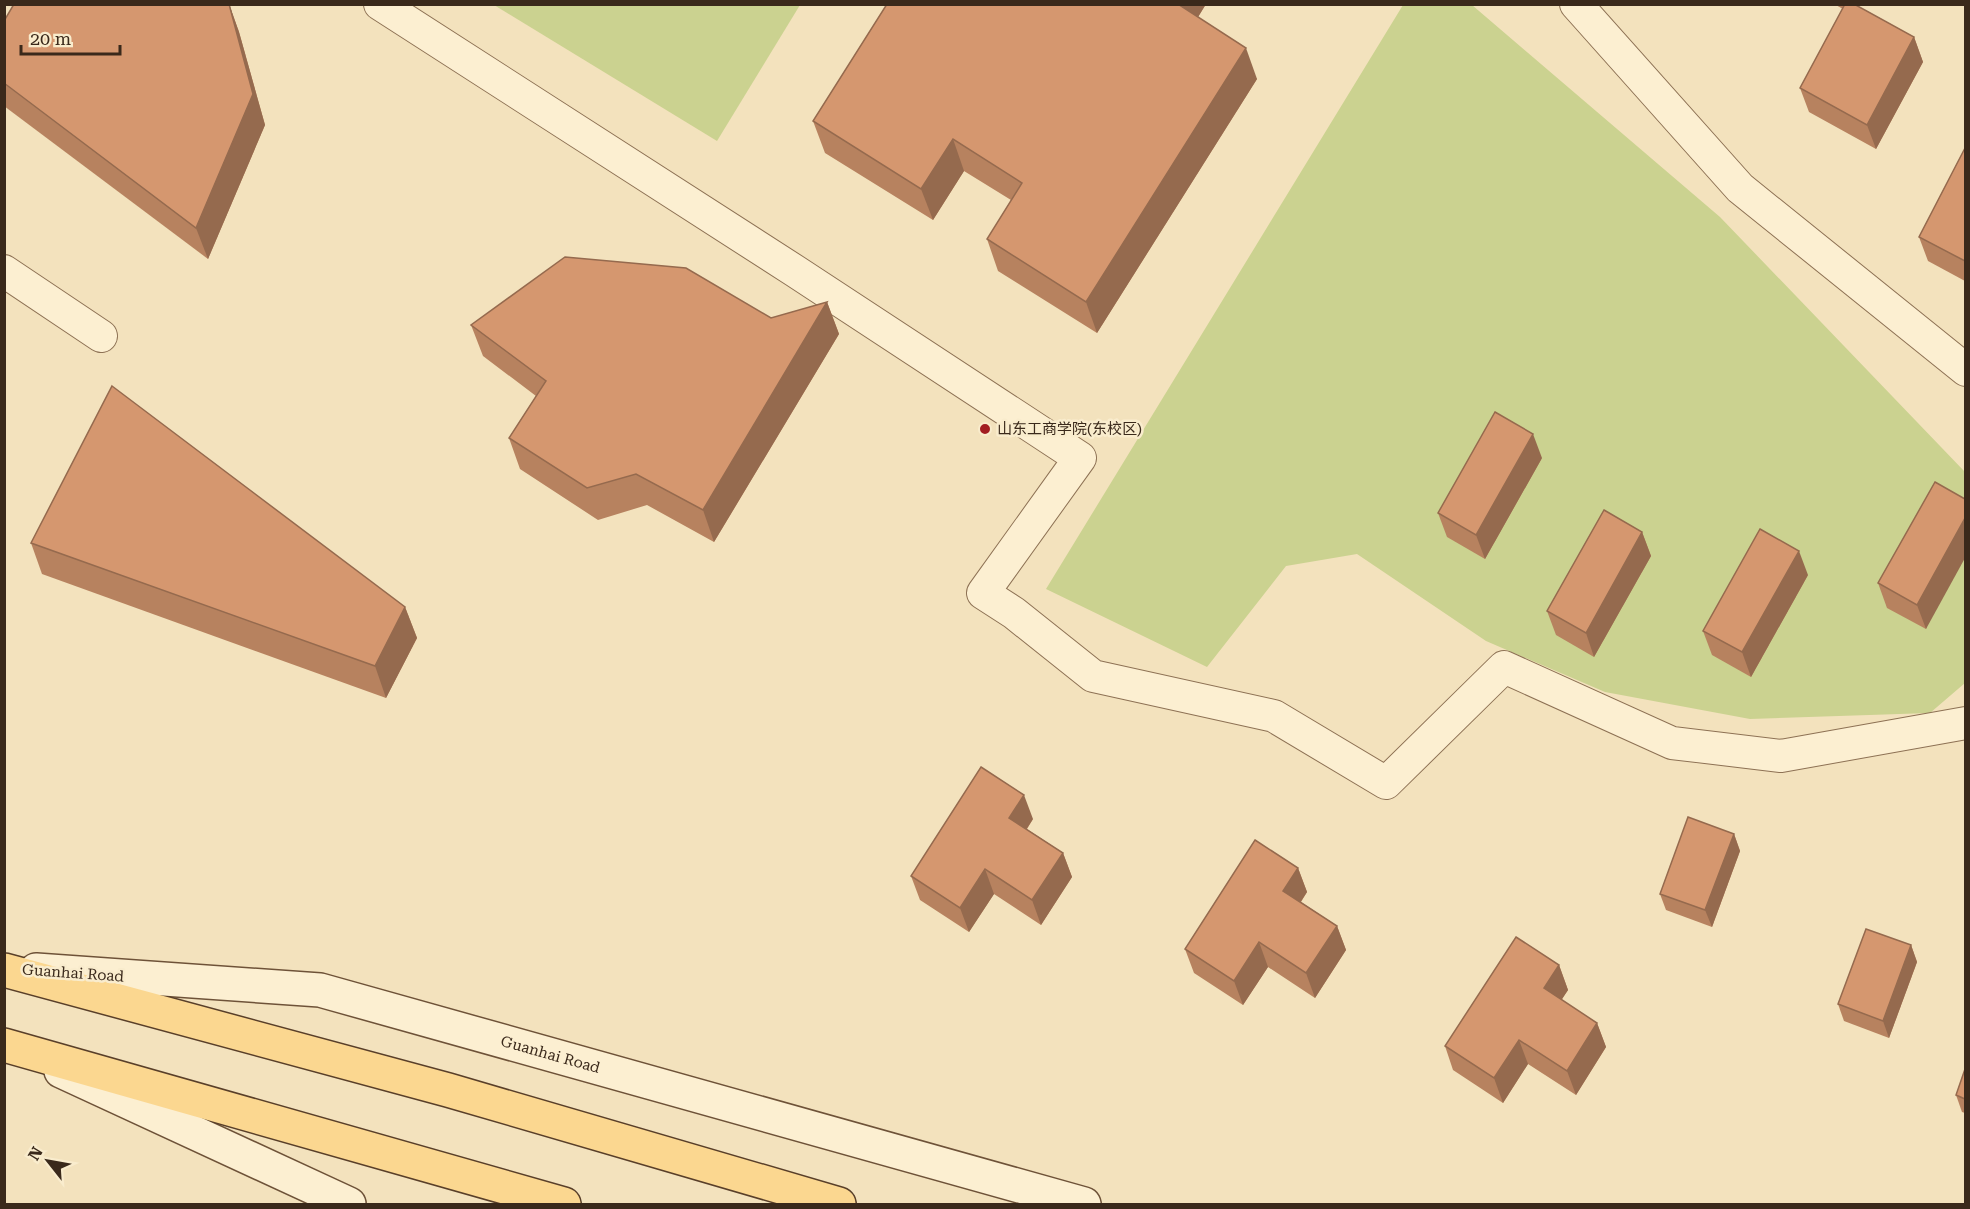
<svg xmlns="http://www.w3.org/2000/svg" width="1970" height="1209" viewBox="0 0 1970 1209" font-family="'Roboto Serif','Noto Sans SC',serif">
	<style>
		.green { fill: #cbd290 }
		.lines { fill: none; stroke-linecap: round; stroke-linejoin: round }
		.minor-casing { stroke: #8d7154; stroke-width: 34 }
		.secondary-casing { stroke: #6e5238; stroke-width: 36 }
		.primary-casing { stroke: #593f29; stroke-width: 36 }
		.minor { stroke: #fcefd1; stroke-width: 32 }
		.secondary { stroke: #fcefd1; stroke-width: 33 }
		.primary { stroke: #fbd790; stroke-width: 33 }
		.wall { fill: #b7825f }
		.shaded-wall { fill: #956a4e }
		.building { fill: #d5976f; stroke: #956a4e; stroke-width: 1.5 }
		.poi-dot { fill: #a21d21; stroke: #f9eccd; stroke-width: 2 }
		.labels { text-anchor: middle; dominant-baseline: central; stroke-width: 5; stroke-linejoin: round; paint-order: stroke }
		.poi-label { font-size: 15px; fill: #3a291b; stroke: #f9eccd; text-anchor: start }
		.street-label { font-size: 15px; fill: #3a291b; stroke: #f9eccd }
	</style>
	<rect width="100%" height="100%" fill="#f3e2bd"/>
	<!-- green -->
	<g class="green">
		<polygon points="494,5 800,5 717,141"/>
		<polygon points="1403,5 1472,5 1720,217 1965,472 1965,683 1930,713 1750,719 1605,692 1486,641 1357,554 1286,566 1207,667 1046,589"/>
	</g>
	<g class="lines">
		<!-- minor casing -->
		<g class="minor-casing">
			<g id="minor">
				<polyline points="380,4 795,271 1080,458 983,593 1014,613 1093,676 1274,716 1386,783 1504,667 1672,743 1781,756 1966,723"/>
				<polyline points="1576,4 1740,188 1966,370"/>
				<polyline points="4,271 101,336"/>
			</g>
		</g>
		<!-- secondary casing -->
		<g class="secondary-casing">
			<g id="secondary">
				<path id="s1" d="M36 970 320 990 1084 1204"/>
				<polyline points="61,1071 349,1204"/>
			</g>
		</g>
		<!-- primary casing -->
		<g class="primary-casing">
			<g id="primary">
				<polyline points="4,970 448,1090 839,1204"/>
				<polyline points="4,1045 564,1204"/>
			</g>
		</g>
		<!-- minor -->
		<use href="#minor" class="minor"/>
		<!-- secondary -->
		<use href="#secondary" class="secondary"/>
		<!-- primary -->
		<use href="#primary" class="primary"/>
	</g>
	<!-- wall -->
	<g class="wall">
		<polygon points="229,4 239,32 265,125 208,259 4,106 4,21"/>
		<polygon points="887,4 1206,4 1198,17 1257,79 1097,333 998,271 987,239 1011,200 964,171 933,220 825,153 813,121"/>
		<polygon points="1834,4 1854,4 1914,37 1923,62 1876,149 1809,112 1800,88 1843,9"/>
		<polygon points="1965,148 1965,281 1928,261 1919,237"/>
		<polygon points="827,302 839,334 714,542 647,505 598,520 520,469 509,438 536,396 483,356 471,325 771,318"/>
		<polygon points="1542,458 1485,559 1447,537 1438,513"/>
		<polygon points="1965,499 1926,629 1887,608 1878,583"/>
		<polygon points="1642,532 1651,556 1594,657 1556,635 1547,611"/>
		<polygon points="31,543 405,607 417,638 386,698 42,574"/>
		<polygon points="1808,575 1751,677 1712,655 1703,631"/>
		<polygon points="1033,819 1027,829 1063,853 1072,877 1041,925 994,894 969,932 920,900 911,876"/>
		<polygon points="1734,834 1740,851 1712,927 1666,910 1660,894"/>
		<polygon points="1298,868 1307,892 1301,902 1337,926 1346,950 1315,998 1268,967 1243,1005 1194,973 1185,949"/>
		<polygon points="1911,945 1917,962 1889,1038 1844,1021 1838,1004"/>
		<polygon points="1559,965 1568,990 1561,1000 1597,1023 1606,1047 1576,1095 1528,1064 1503,1103 1453,1070 1445,1046"/>
		<polygon points="1965,1069 1965,1113 1962,1112 1956,1095"/>
	</g>
	<!-- shaded-wall -->
	<g class="shaded-wall">
		<polygon points="229,4 239,32 265,125 208,259 196,228"/>
		<polygon points="1176,4 1206,4 1187,35"/>
		<polygon points="1914,37 1923,62 1876,149 1867,125"/>
		<polygon points="1246,48 1257,79 1097,333 1086,302"/>
		<polygon points="953,139 964,171 933,220 921,189"/>
		<polygon points="827,302 839,334 714,542 703,510"/>
		<polygon points="1533,434 1542,458 1485,559 1476,535"/>
		<polygon points="1965,518 1965,558 1926,629 1917,605"/>
		<polygon points="1642,532 1651,556 1594,657 1586,633"/>
		<polygon points="1799,551 1808,575 1751,677 1742,652"/>
		<polygon points="405,607 417,638 386,698 375,666"/>
		<polygon points="1024,795 1033,819 1018,842 1009,818"/>
		<polygon points="1734,834 1740,851 1712,927 1705,910"/>
		<polygon points="1063,853 1072,877 1041,925 1032,900"/>
		<polygon points="1298,868 1307,892 1292,915 1283,891"/>
		<polygon points="985,869 994,894 969,932 960,908"/>
		<polygon points="1337,926 1346,950 1315,998 1306,973"/>
		<polygon points="1259,942 1268,967 1243,1005 1234,981"/>
		<polygon points="1911,945 1917,962 1889,1038 1883,1021"/>
		<polygon points="1559,965 1568,990 1553,1013 1544,988"/>
		<polygon points="1597,1023 1606,1047 1576,1095 1567,1071"/>
		<polygon points="1519,1040 1528,1064 1503,1103 1494,1078"/>
	</g>
	<!-- building -->
	<g class="building">
		<polygon points="14,4 229,4 253,94 196,228 4,83 4,21"/>
		<polygon points="887,4 1178,4 1246,48 1086,302 987,239 1022,183 953,139 921,189 813,121"/>
		<polygon points="1845,4 1854,4 1914,37 1867,125 1800,88"/>
		<polygon points="1965,148 1965,261 1919,237"/>
		<polygon points="565,257 686,268 771,318 827,302 703,510 636,474 587,488 509,438 546,381 471,325"/>
		<polygon points="112,386 405,607 375,666 31,543"/>
		<polygon points="1495,412 1533,434 1476,535 1438,513"/>
		<polygon points="1935,482 1965,499 1965,518 1917,605 1878,583"/>
		<polygon points="1604,510 1642,532 1586,633 1547,611"/>
		<polygon points="1760,529 1799,551 1742,652 1703,631"/>
		<polygon points="981,767 1024,795 1009,818 1063,853 1032,900 985,869 960,908 911,876"/>
		<polygon points="1688,817 1734,834 1705,910 1660,894"/>
		<polygon points="1255,840 1298,868 1283,891 1337,926 1306,973 1259,942 1234,981 1185,949"/>
		<polygon points="1866,929 1911,945 1883,1021 1838,1004"/>
		<polygon points="1516,937 1559,965 1544,988 1597,1023 1567,1071 1519,1040 1494,1078 1445,1046"/>
		<polygon points="1965,1069 1965,1099 1956,1095"/>
	</g>
	<!-- markers -->
	<circle class="poi-dot" cx="985" cy="429" r="6"/>
	<g class="labels">
		<!-- poi labels -->
		<g class="poi-label">
			<text x="997" y="429">山东工商学院(东校区)</text>
		</g>
		<!-- street labels -->
		<g class="street-label">
			<text transform="translate(73 973) rotate(4)">Guanhai Road</text>
			<text stroke="none"><textPath href="#s1" startOffset="524">Guanhai Road</textPath></text>
		</g>
	</g>
	<!-- border -->
	<rect width="1970" height="1209" fill="none" stroke="#3a291b" stroke-width="12"/>
	<!-- north arrow -->
	<g transform="translate(48 1161) rotate(301)" stroke="#f9eccd" stroke-width="4.5" paint-order="stroke">
	<path d="M0-4.5L10 22L0 15L-10 22Z" fill="#3a291b"/>
	<text y="-9" font-size="16" font-weight="bold" text-anchor="middle" fill="#3a291b">N</text>
	</g>
	<!-- scale -->
	<path d="M21 45v9h99v-9" fill="none" stroke="#3a291b" stroke-width="3"/>
	<text x="30" y="45" font-size="18" fill="#3a291b" stroke="#f9eccd" stroke-width="4.5" paint-order="stroke">20 m</text>
</svg>
